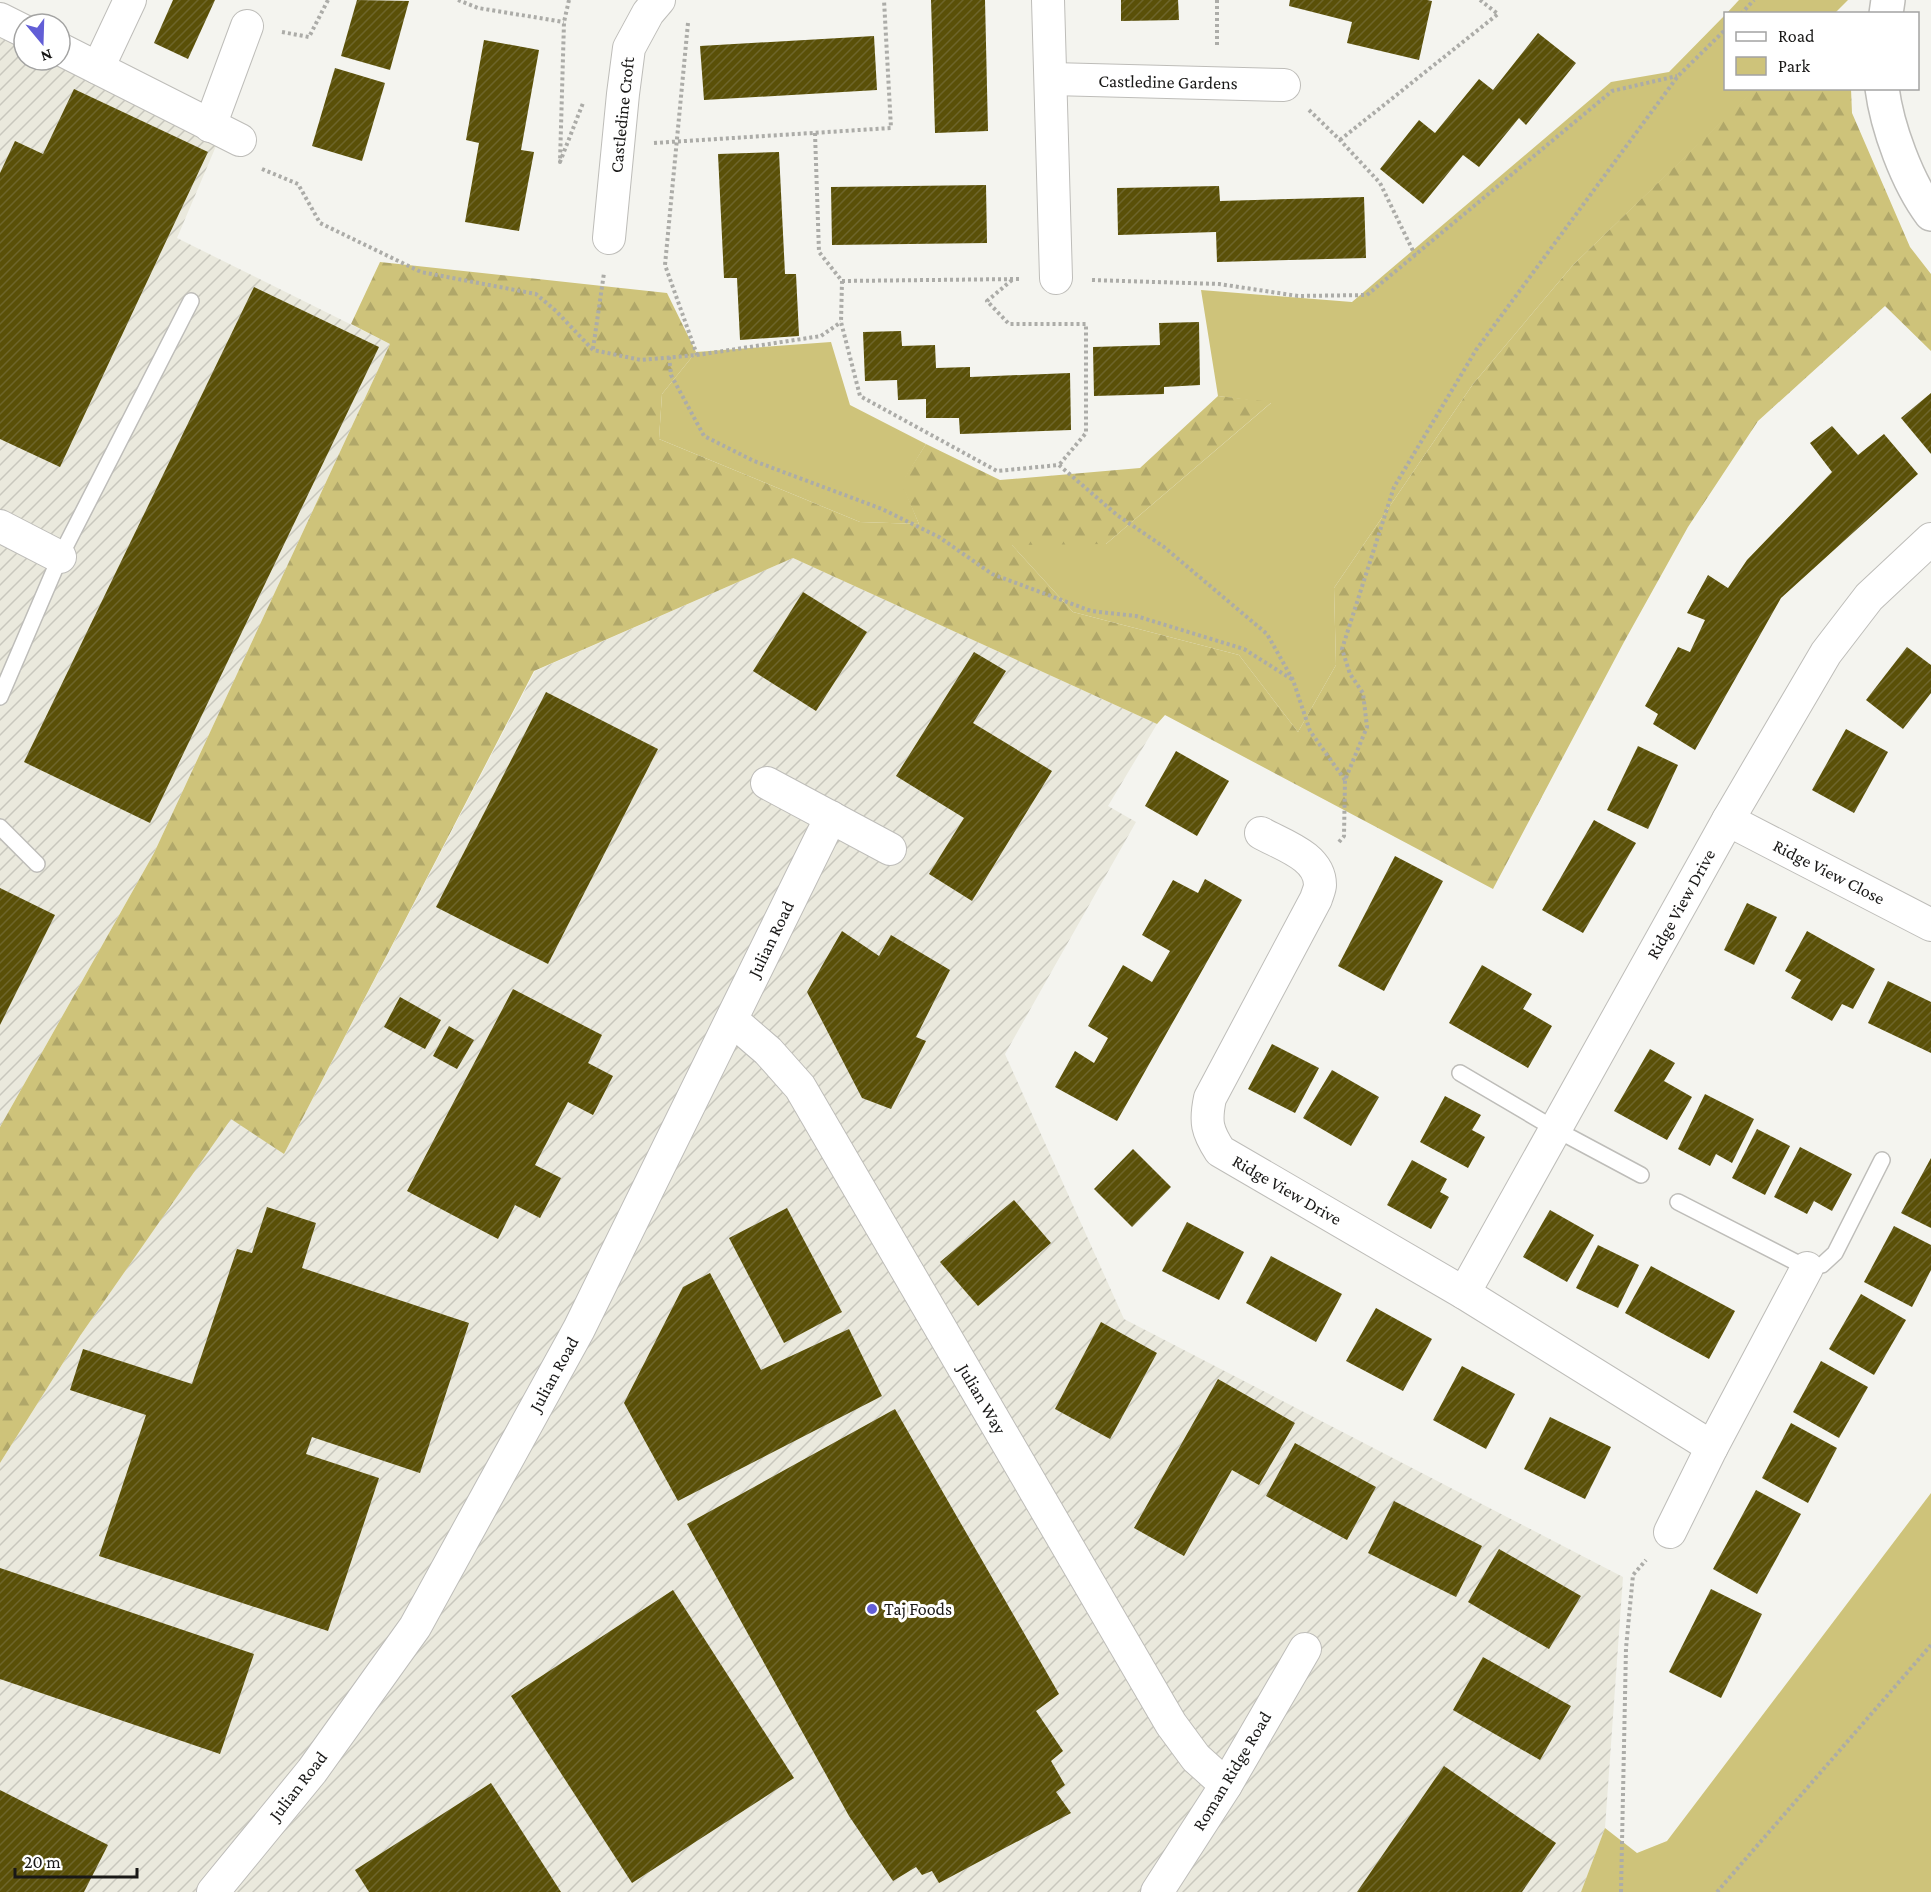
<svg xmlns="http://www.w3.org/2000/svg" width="1931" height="1892" viewBox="0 0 1931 1892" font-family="'Crimson Pro',serif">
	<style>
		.industrial { fill: url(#industrial-furrows) }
		.green { fill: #cec37a }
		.forest { fill: url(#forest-firs) }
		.building { fill: url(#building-hatch) }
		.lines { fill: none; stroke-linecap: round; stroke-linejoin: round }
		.lane-casing { stroke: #bebdb9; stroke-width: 18 }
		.street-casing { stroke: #bebdb9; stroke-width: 34 }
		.secondary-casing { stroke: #bebdb9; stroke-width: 36 }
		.path { stroke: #acaca8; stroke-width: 4; stroke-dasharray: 3 3; stroke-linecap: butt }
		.lane { stroke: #fff; stroke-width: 15 }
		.street { stroke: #fff; stroke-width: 32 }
		.secondary { stroke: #fff; stroke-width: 33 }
		.poi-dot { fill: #625ed6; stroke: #fff; stroke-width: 2 }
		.labels { text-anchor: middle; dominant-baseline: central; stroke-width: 6; stroke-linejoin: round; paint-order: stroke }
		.street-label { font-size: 18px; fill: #191817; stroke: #fff }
		.poi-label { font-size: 18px; fill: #191817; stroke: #fff; text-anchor: start }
	</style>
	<defs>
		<pattern id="industrial-furrows" width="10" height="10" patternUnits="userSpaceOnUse" patternTransform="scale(1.5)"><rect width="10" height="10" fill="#eae9dd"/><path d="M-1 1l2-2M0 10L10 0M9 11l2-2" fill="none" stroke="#c8c7bd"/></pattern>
		<pattern id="forest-firs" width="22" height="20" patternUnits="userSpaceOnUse" patternTransform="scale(1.5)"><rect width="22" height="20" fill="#cec37a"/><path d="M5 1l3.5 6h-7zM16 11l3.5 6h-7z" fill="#b0a769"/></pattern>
		<pattern id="building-hatch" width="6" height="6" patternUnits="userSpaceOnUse" patternTransform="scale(1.5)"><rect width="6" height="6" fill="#5a5008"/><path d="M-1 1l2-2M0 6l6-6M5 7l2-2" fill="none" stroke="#6d652b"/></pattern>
	</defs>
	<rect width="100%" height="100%" fill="#f4f4ef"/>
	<!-- industrial -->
	<g class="industrial">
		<polygon points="0,23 24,36 24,60 60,60 219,139 177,238 390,344 154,853 0,1127"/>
		<polygon points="793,558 1157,724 1108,806 1136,822 1005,1054 1124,1319 1623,1577 1605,1828 1581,1892 0,1892 0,1463 80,1336 231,1118 284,1154 535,671"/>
	</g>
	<!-- green -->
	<g class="green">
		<polygon points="1739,0 1848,0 1834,14 1726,14"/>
		<polygon points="1726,14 1726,88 1756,89 1573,265 1473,384 1334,588 1336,665 1298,732 1239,655 1073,612 1011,544 1106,544 1271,403 1218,396 1201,290 1352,302 1611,82 1669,72"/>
		<polygon points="831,342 850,405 926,444 902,483 919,524 860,522 659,439 662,394 696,352"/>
		<polygon points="1931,1493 1931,1892 1581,1892 1605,1828 1637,1853 1667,1841"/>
	</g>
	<!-- forest -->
	<polygon class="forest" points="1756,88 1851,89 1852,113 1910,247 1931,274 1931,351 1885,306 1758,421 1688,527 1624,642 1493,889 1165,715 1157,724 793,558 534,671 284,1154 231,1119 80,1336 0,1463 0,1127 154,853 390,344 351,324 380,262 667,293 696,352 662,394 659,439 860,522 919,524 901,483 926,444 1000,480 1140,468 1218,396 1272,402 1106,544 1012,545 1073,612 1239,655 1298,732 1336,665 1334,588 1473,384 1573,265"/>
	<!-- building -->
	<g class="building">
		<polygon points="173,0 215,0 188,59 154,43"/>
		<polygon points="357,0 409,1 390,70 341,56"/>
		<polygon points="931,0 985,0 988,131 935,133"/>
		<polygon points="1121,0 1178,0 1179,20 1121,21"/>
		<polygon points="1290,0 1427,0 1432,1 1419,60 1347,43 1352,22 1289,6"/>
		<polygon points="1538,33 1576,63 1526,125 1519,118 1479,167 1463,155 1423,204 1380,169 1419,120 1435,133 1479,79 1493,90"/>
		<polygon points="874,36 877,90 704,100 700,46"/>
		<polygon points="484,40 539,50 521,150 534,152 519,231 465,222 479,143 466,140"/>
		<polygon points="335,68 385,83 362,161 312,146"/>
		<polygon points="74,89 208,152 60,467 0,439 0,173 15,141 43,154"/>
		<polygon points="779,152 785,274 796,274 799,336 740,340 737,278 724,278 718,154"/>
		<polygon points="986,185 987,243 832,245 831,187"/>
		<polygon points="1219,186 1220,201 1364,197 1366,258 1217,262 1216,232 1118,235 1117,188"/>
		<polygon points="254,287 379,347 150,823 24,762"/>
		<polygon points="1199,322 1200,385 1164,387 1164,394 1094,396 1093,347 1160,345 1159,323"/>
		<polygon points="901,331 902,346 935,345 936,368 970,367 970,377 1070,373 1071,430 960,434 959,418 926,418 926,399 898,400 897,380 865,381 863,332"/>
		<polygon points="1931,393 1931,454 1901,418"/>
		<polygon points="1832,426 1858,455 1884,434 1918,474 1781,598 1695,750 1653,724 1658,714 1645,706 1678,647 1690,652 1705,620 1687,613 1708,575 1728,588 1747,560 1832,472 1810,443"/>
		<polygon points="803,592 867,632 816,711 753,671"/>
		<polygon points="1907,647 1931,665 1931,693 1903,729 1866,700"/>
		<polygon points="974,652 1006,671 973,723 1052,771 972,901 929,874 964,818 896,776"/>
		<polygon points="546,692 658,749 548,964 436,907"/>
		<polygon points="1846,729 1888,752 1854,813 1812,790"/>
		<polygon points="1638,746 1678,765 1648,829 1607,810"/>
		<polygon points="1176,751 1229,781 1197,836 1145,806"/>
		<polygon points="1594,820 1636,843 1583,933 1542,910"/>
		<polygon points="1395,856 1443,881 1384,991 1338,966"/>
		<polygon points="1205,879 1242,900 1117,1121 1055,1087 1075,1051 1094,1063 1108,1038 1088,1026 1123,965 1152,982 1170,951 1142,935 1173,880 1198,893"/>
		<polygon points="0,888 55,915 0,1025"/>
		<polygon points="1747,903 1777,917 1754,965 1724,950"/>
		<polygon points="842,931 879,956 891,935 950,970 916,1037 926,1041 891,1109 862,1098 807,992"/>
		<polygon points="1807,931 1875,969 1853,1009 1842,1004 1832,1021 1791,998 1801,980 1785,971"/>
		<polygon points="1482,965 1532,994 1523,1009 1552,1026 1528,1068 1449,1023"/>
		<polygon points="1888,981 1931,1002 1931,1053 1868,1023"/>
		<polygon points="513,989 602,1035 588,1063 613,1076 593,1115 568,1102 535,1165 561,1178 540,1218 515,1205 498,1239 407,1191"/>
		<polygon points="400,997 441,1020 425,1049 384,1027"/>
		<polygon points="449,1026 474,1040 457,1069 433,1056"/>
		<polygon points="1272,1044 1319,1068 1295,1113 1248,1089"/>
		<polygon points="1650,1049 1675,1063 1664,1081 1692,1097 1667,1140 1614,1111"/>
		<polygon points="1332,1070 1379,1097 1351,1146 1303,1118"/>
		<polygon points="1705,1094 1754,1119 1732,1163 1716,1154 1710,1166 1678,1149"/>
		<polygon points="1445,1096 1481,1115 1472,1130 1485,1137 1468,1168 1420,1142"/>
		<polygon points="1757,1129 1790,1146 1765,1195 1732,1178"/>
		<polygon points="1800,1147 1852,1174 1832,1211 1814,1201 1807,1214 1774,1197"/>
		<polygon points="1133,1149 1171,1187 1132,1227 1094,1189"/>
		<polygon points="1931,1158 1931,1228 1901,1213"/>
		<polygon points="1412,1160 1447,1179 1440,1192 1449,1197 1431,1229 1387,1205"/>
		<polygon points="1014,1200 1051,1243 978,1306 940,1262"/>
		<polygon points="267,1207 316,1223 302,1268 469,1323 420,1473 312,1437 306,1454 379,1478 328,1631 99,1556 146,1415 70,1390 83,1349 192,1384 237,1249 252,1253"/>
		<polygon points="787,1208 842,1312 784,1343 729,1238"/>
		<polygon points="1550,1210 1594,1235 1567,1282 1523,1257"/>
		<polygon points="1187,1222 1244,1252 1219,1300 1162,1271"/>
		<polygon points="1894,1226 1931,1245 1931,1270 1912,1307 1864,1282"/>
		<polygon points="1598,1245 1639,1265 1618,1308 1576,1288"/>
		<polygon points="1271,1256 1342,1294 1316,1342 1246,1303"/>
		<polygon points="1651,1266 1735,1311 1709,1359 1625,1313"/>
		<polygon points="710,1273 761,1370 849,1329 882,1396 678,1501 624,1403 683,1287"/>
		<polygon points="1861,1294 1906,1320 1874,1375 1829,1349"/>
		<polygon points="1376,1308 1432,1339 1403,1391 1346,1361"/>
		<polygon points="1101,1322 1157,1353 1110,1439 1055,1409"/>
		<polygon points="1821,1361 1868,1387 1839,1438 1793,1412"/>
		<polygon points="1462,1366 1515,1394 1486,1449 1433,1420"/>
		<polygon points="1218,1379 1295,1423 1259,1485 1232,1470 1184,1556 1134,1528"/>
		<polygon points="895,1409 1059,1694 1036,1711 1063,1751 1051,1761 1065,1785 1056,1792 1071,1813 939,1883 932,1871 922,1875 916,1867 893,1881 849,1816 687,1524"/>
		<polygon points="1550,1417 1611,1447 1585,1499 1524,1469"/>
		<polygon points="1791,1423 1837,1448 1808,1503 1762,1478"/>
		<polygon points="1295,1443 1376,1487 1347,1540 1266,1496"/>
		<polygon points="1756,1490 1801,1514 1757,1594 1713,1569"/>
		<polygon points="1394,1501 1482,1546 1456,1597 1368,1553"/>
		<polygon points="1499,1549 1581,1596 1549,1649 1468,1602"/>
		<polygon points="0,1568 254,1654 220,1754 0,1679"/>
		<polygon points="1711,1589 1762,1614 1721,1698 1669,1672"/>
		<polygon points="673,1590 794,1778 632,1883 511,1696"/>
		<polygon points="1483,1657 1571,1706 1540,1760 1453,1710"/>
		<polygon points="1444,1766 1556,1843 1522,1892 1357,1892"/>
		<polygon points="491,1783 561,1892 369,1892 355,1870"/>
		<polygon points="0,1790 108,1845 84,1892 0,1892"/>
	</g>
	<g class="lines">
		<!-- lane casing -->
		<g class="lane-casing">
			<g id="lane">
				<polyline points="0,697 60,557 191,301"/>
				<polyline points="0,827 37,864"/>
				<polyline points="1460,1073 1555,1129 1641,1175"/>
				<polyline points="1678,1202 1807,1268 1822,1265 1835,1253 1882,1160"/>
			</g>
		</g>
		<!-- street casing -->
		<g class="street-casing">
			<g id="street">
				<polyline points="1048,0 1056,278"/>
				<polyline points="0,19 24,31"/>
				<polyline points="60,49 240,140"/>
				<polyline points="98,68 130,0"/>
				<polyline points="1052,79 1284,85"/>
				<polyline points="210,126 247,26"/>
				<polyline points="609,238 623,94 629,48 648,13 659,0"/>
				<polyline points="0,526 60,557"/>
				<polyline points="767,783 890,849"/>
				<polyline points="1728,820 1931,925"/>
				<path d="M1261 833C1282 845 1320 856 1320 885 1320 889 1317 895 1316 899L1210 1098C1205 1122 1207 1131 1220 1151L1464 1293 1712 1447"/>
				<polyline points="732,1020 768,1051 800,1087 1171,1724 1196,1758 1226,1785"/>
				<polyline points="1464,1293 1728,820 1826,653 1869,597 1931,539"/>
				<polyline points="1670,1532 1712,1447 1807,1268"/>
				<polyline points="213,1892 312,1771 415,1627 579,1329 831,817"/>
				<polyline points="1157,1892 1226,1785 1305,1649"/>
			</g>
		</g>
		<!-- secondary casing -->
		<g class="secondary-casing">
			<g id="secondary">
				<polyline points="1886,14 1888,0"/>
				<path d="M1882 88C1887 127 1907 182 1931 214"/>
			</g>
		</g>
		<!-- path -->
		<g class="path">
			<polyline points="458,0 478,8 564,22"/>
			<polyline points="569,0 564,22 560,162 583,103"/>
			<polyline points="1217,0 1217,47"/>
			<polyline points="1741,14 1754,0"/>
			<polyline points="688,23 665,265 697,355"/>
			<polyline points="282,32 309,37 328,0"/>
			<polyline points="1309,110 1340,140 1380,183 1415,255"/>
			<polyline points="815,133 819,252 842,281 841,322 860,396 997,471 1059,465 1117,515 1164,547 1267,634 1293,680 1310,731 1345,780"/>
			<polyline points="1340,140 1498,14 1480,0"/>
			<polyline points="654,143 891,128 884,0"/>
			<polyline points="262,169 298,184 320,223 421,272 536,294 556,311 593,350 641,360 697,355 821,336 841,322"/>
			<polyline points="1012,280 987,301 1009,324 1086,324 1086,433 1059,465"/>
			<polyline points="1092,280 1219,284 1298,296 1367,295 1612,91 1677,76"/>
			<polyline points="842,281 1019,279"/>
			<polyline points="593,349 604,273"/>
			<polyline points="669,357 671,375 704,436 754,461 882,509 939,537 992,574 1091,611 1136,616 1244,649 1293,680"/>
			<polyline points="1339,842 1344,836 1345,780 1367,727 1363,693 1350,674 1342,649 1394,487 1476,350 1678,76 1726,29"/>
			<polyline points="1621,1892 1626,1648 1633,1575 1646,1560"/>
			<polyline points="1717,1892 1931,1645"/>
		</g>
		<!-- lane -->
		<use href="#lane" class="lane"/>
		<!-- street -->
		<use href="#street" class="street"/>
		<!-- secondary -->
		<use href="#secondary" class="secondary"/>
	</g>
	<!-- markers -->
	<circle class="poi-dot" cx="872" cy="1609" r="6"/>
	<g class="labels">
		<!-- street labels -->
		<g class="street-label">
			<text transform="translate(1168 82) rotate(1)">Castledine Gardens</text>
			<text transform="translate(622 115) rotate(-84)">Castledine Croft</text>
			<text transform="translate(1829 872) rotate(27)">Ridge View Close</text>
			<text transform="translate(1681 904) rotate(-61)">Ridge View Drive</text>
			<text transform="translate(771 939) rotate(-64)">Julian Road</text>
			<text transform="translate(1287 1190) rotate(30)">Ridge View Drive</text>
			<text transform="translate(554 1374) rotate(-61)">Julian Road</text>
			<text transform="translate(982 1399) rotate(60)">Julian Way</text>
			<text transform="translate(1232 1771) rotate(-59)">Roman Ridge Road</text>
			<text transform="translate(298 1786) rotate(-52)">Julian Road</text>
		</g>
		<!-- poi labels -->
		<g class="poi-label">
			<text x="884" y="1609">Taj Foods</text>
		</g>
	</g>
	<!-- legend -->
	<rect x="1724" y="12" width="195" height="78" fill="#ffffff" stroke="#a3a3a2" stroke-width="1.5"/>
	<rect x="1736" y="32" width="30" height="9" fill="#ffffff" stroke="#a3a3a2" stroke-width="1.5"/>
	<text x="1778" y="42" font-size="18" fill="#191817">Road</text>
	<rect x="1736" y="57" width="30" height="18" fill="#cec37a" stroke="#a3a3a2" stroke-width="1.5"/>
	<text x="1778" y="72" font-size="18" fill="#191817">Park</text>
	<!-- north arrow -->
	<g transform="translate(42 42) rotate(161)"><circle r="28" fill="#ffffff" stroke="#a3a3a2" stroke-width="1.5"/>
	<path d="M0-4.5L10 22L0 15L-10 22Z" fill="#625ed6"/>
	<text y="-9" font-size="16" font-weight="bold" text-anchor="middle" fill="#191817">N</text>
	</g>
	<!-- scale -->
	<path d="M15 1868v9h122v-9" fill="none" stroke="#191817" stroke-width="3"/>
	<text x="24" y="1868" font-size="18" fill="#191817" stroke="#ffffff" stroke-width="4.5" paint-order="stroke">20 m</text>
</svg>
